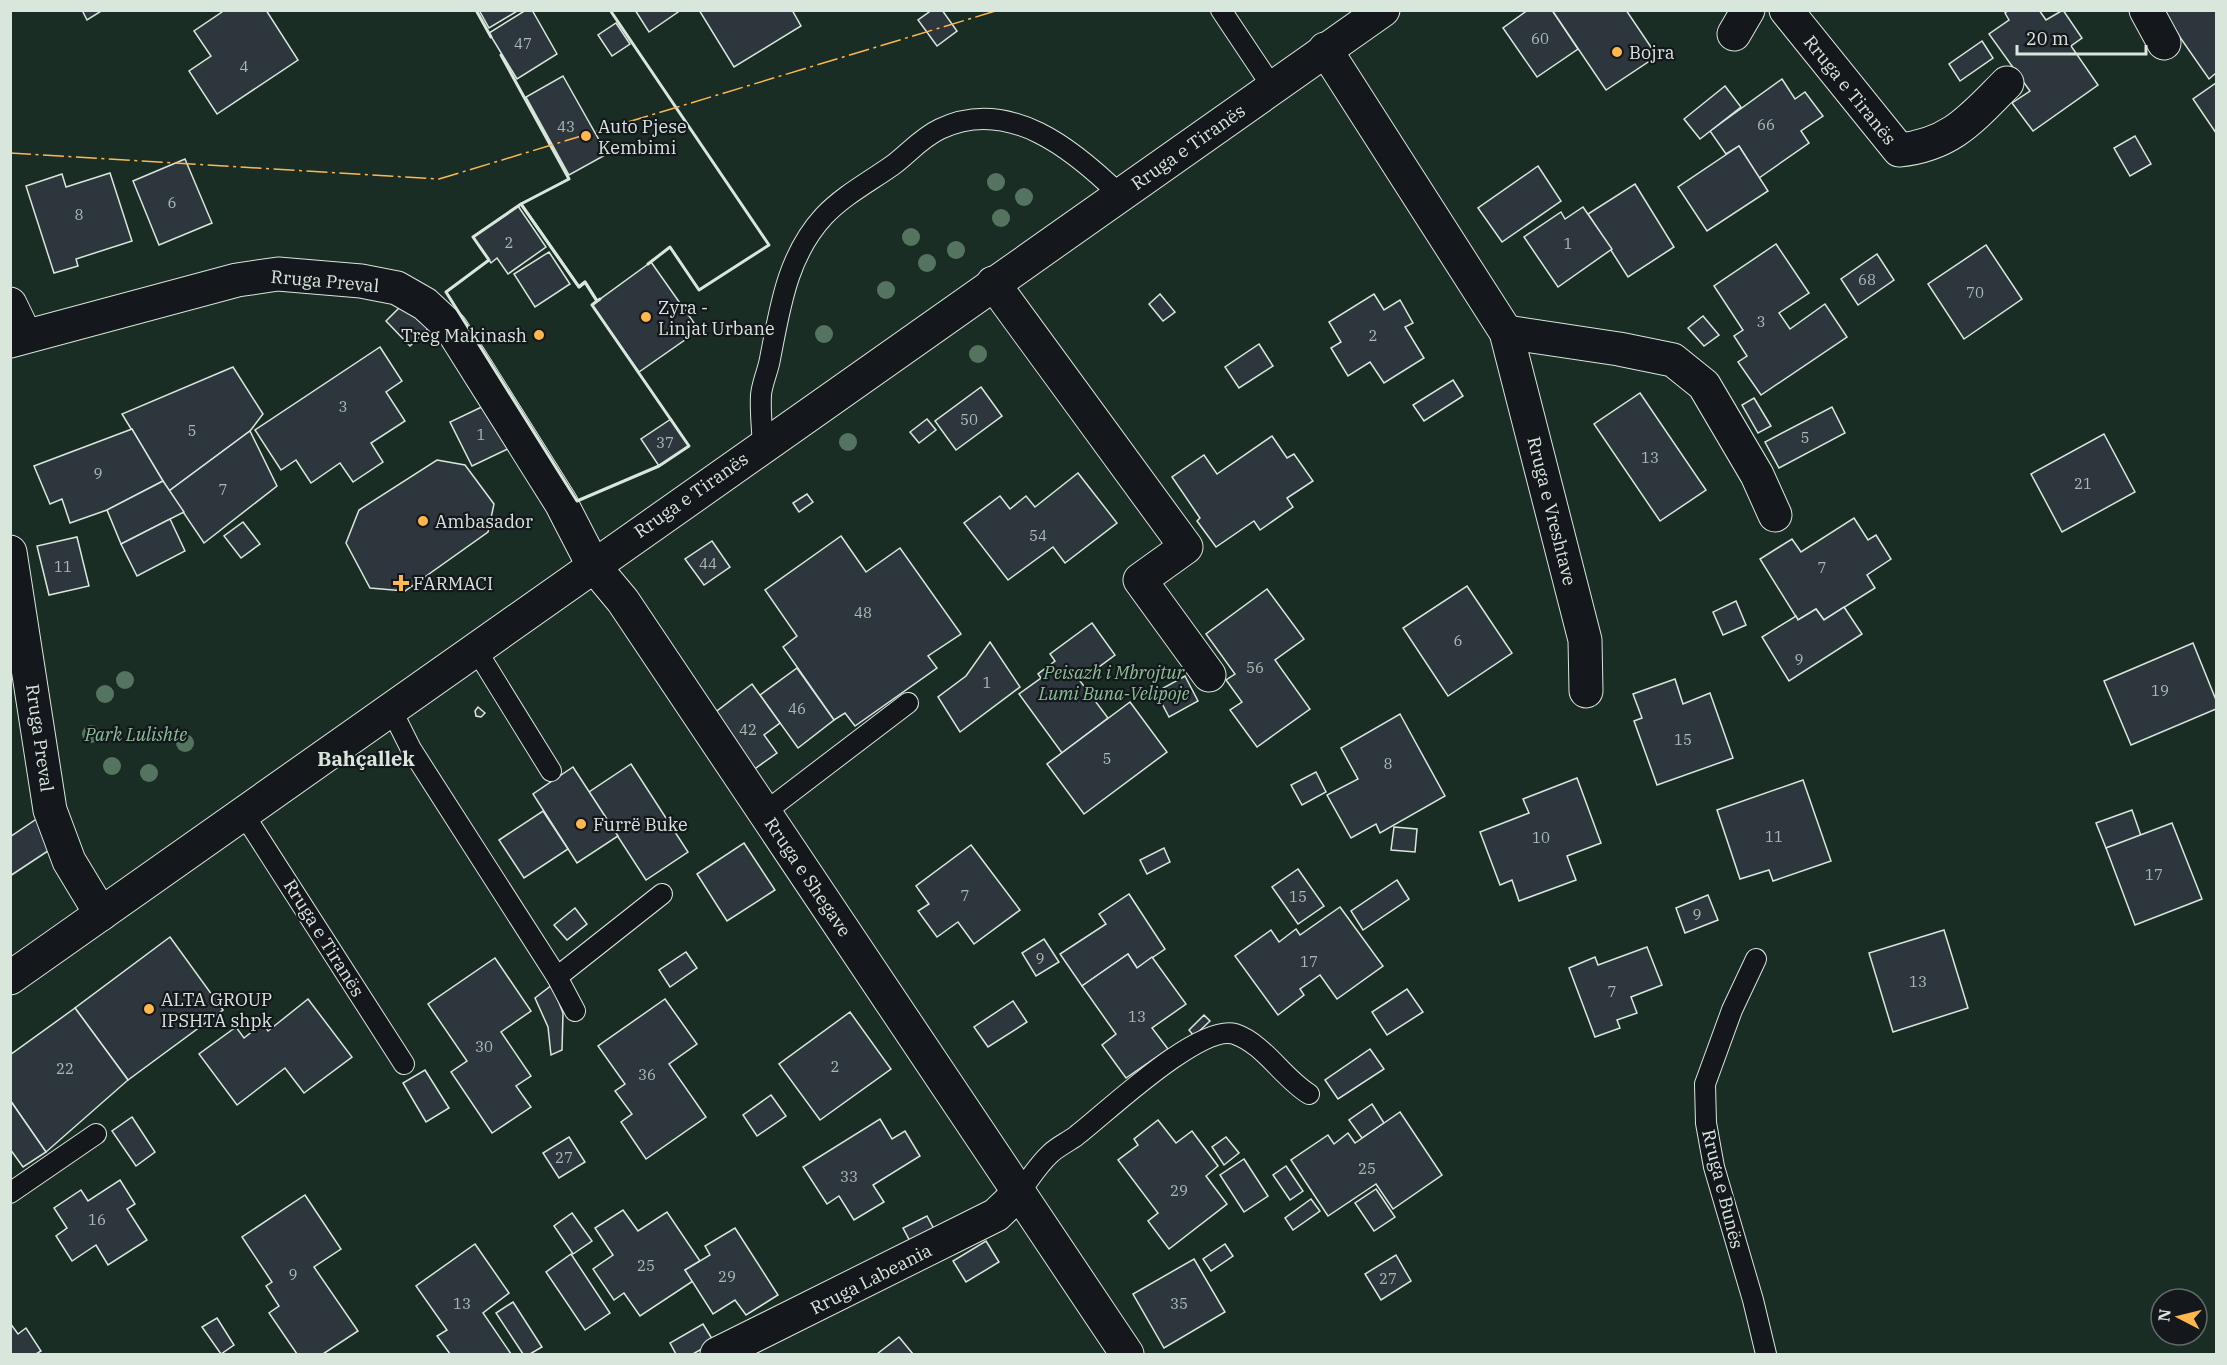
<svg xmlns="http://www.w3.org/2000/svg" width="2227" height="1365" viewBox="0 0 2227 1365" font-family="'IBM Plex Serif',serif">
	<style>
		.green { fill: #1a2d24; stroke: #939e99; stroke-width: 1.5; fill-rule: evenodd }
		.building { fill: #2c363c; stroke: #d8e6dc; stroke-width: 1.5 }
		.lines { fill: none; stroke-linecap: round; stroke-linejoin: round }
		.lane-casing { stroke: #d8e6dc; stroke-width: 22 }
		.street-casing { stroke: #d8e6dc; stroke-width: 35 }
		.primary-casing { stroke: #d8e6dc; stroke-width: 35 }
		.lane { stroke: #14181c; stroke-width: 20 }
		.street { stroke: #14181c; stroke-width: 33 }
		.primary { stroke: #14181c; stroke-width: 33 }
		.wall { stroke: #d8e6dc; stroke-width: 3 }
		.power { stroke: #ffb74d; stroke-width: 1.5; stroke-dasharray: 21 4.5 3 4.5; stroke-linecap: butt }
		.tree { fill: #55745f }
		.poi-dot { fill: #ffb74d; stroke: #14181c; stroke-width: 2 }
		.labels { text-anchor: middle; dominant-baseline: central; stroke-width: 4.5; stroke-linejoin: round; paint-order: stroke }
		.number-label { font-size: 15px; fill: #adbab4 }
		.poi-label { font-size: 18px; fill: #d8e6dc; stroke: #14181c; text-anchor: start }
		.street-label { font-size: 18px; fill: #d8e6dc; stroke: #14181c }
		.park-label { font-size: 18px; font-style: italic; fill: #8ac095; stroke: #14181c }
		.neighbourhood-label { font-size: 20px; font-weight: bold; fill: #d8e6dc; stroke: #14181c }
	</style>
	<rect width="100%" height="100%" fill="#14181c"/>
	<!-- green -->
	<path class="green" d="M10 11H2216V1354H11ZM2161 1299H2197V1335H2161Z"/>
	<!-- building -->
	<g class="building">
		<polygon points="82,10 103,10 87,20"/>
		<polygon points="225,10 266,10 298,60 217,114 189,71 211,56 194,31"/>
		<polygon points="479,10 519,10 489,28"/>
		<polygon points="526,10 532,10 557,54 517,79 489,33"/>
		<polygon points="635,10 681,10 649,32"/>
		<polygon points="699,10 792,10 801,26 734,67"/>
		<polygon points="932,10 942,10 957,31 937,46 918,20"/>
		<polygon points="1528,10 1552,10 1578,49 1537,77 1503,28"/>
		<polygon points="1552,10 1626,10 1657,56 1606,90"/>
		<polygon points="2009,10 2039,10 2046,20 2063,10 2082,38 2071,46 2098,85 2033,131 2012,103 2030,91 1989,34 2009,20 2005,13"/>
		<polygon points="2161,10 2216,10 2216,73 2209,79"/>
		<polygon points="616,23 630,44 612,56 598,35"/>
		<polygon points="1982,41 1993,58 1960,81 1949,64"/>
		<polygon points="563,76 607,154 569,175 526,97"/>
		<polygon points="1782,79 1795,99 1805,92 1823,116 1801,131 1809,143 1759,178 1739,146 1726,154 1710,131"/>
		<polygon points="2216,83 2216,133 2193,99"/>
		<polygon points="1725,86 1741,107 1700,139 1684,119"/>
		<polygon points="2135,136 2151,164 2130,176 2114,148"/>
		<polygon points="1739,146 1768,191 1707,231 1678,187"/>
		<polygon points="185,159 212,223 159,245 133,181"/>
		<polygon points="1538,166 1561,201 1502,242 1478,208"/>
		<polygon points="110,173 132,241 76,259 78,266 54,273 26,186 62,174 66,187"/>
		<polygon points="1635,184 1674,247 1628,277 1588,214"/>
		<polygon points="518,206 546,247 508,274 497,258 491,263 473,237"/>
		<polygon points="1583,207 1612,249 1558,287 1524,237 1561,212 1565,219"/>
		<polygon points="1776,244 1809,293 1779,313 1790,329 1825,304 1847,337 1761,395 1738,362 1747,356 1734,336 1743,330 1714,286"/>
		<polygon points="1986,245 2022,299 1964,339 1928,284"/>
		<polygon points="549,252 570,284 535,307 514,274"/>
		<polygon points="1877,254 1894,280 1858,305 1841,279"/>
		<polygon points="651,262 699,330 639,372 592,305"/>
		<polygon points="1160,294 1175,312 1163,321 1149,304"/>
		<polygon points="1374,294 1384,310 1400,300 1413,323 1405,327 1424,358 1384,383 1370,362 1348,376 1331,348 1341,342 1329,322"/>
		<polygon points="405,302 430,327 410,346 386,321"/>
		<polygon points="1703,316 1719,335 1704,346 1688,328"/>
		<polygon points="1259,344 1273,366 1239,388 1225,367"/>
		<polygon points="380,347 402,381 386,392 405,421 371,443 383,462 353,482 340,463 311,483 296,460 281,470 255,430"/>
		<polygon points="233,367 263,414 250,431 169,491 122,414"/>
		<polygon points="1453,380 1463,396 1424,421 1413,405"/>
		<polygon points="981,387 1002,416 956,450 935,421"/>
		<polygon points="1640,393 1706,490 1660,521 1594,424"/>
		<polygon points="1754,398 1771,426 1758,433 1742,405"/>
		<polygon points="490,403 512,447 472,466 450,422"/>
		<polygon points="1832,407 1845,433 1779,468 1765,442"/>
		<polygon points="671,419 689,446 659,466 641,439"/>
		<polygon points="927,419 936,430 919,443 910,432"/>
		<polygon points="132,429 163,481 107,510 70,523 62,499 50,504 34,466"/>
		<polygon points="250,431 277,486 204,543 169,491"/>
		<polygon points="2104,434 2135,492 2062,532 2031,474"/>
		<polygon points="1272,436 1287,458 1294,454 1313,481 1287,498 1293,507 1260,530 1254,521 1216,547 1197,521 1200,518 1172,477 1204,455 1217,474"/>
		<polygon points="437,460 465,465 494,504 488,532 405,591 370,588 346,543 359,510"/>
		<polygon points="1078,473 1117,523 1065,563 1053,547 1008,580 964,523 1000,496 1010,509 1026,496 1035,507"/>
		<polygon points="163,481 184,512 121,544 107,510"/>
		<polygon points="807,494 813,502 799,512 793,503"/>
		<polygon points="1854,518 1868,540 1876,535 1891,559 1867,575 1875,588 1824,620 1816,609 1798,620 1760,559 1792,539 1801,552"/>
		<polygon points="170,519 185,551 137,576 121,544"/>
		<polygon points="243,522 260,544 241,558 224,536"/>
		<polygon points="841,536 866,572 900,548 961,634 928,656 937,668 855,726 845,713 834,720 783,647 797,636 765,590"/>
		<polygon points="77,537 89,586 49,595 37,546"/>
		<polygon points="712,541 730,567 704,585 685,559"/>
		<polygon points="1467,586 1512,653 1448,696 1403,628"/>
		<polygon points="1267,589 1304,639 1275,660 1310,709 1257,747 1230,710 1242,702 1226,680 1235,674 1206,634"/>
		<polygon points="1736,601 1746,625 1723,635 1713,612"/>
		<polygon points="1844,607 1862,634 1789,681 1762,637 1796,616 1798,620 1816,609 1824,620"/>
		<polygon points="1092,623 1115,655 1080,681 1108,718 1062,753 1019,694 1041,678 1038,674 1055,661 1050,654"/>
		<polygon points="990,642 1020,687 960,732 938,697 966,676"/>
		<polygon points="2193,643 2216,700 2216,709 2131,745 2104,681"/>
		<polygon points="797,668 834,720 798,748 760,695"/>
		<polygon points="1185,676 1198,701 1169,717 1156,692"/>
		<polygon points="1675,679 1683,704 1710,693 1733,758 1657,785 1634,721 1642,718 1633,694"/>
		<polygon points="752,684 780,723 764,735 777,753 753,770 713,714"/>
		<polygon points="1130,702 1167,752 1084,814 1047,764"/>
		<polygon points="478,707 485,713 481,717 476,716 475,711"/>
		<polygon points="1400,714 1445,796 1380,833 1376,824 1351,838 1327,795 1358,779 1341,748"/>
		<polygon points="631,764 688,852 646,880 589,792"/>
		<polygon points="573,767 618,836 577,863 533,794"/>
		<polygon points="1316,772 1326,792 1302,805 1291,785"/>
		<polygon points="1577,778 1601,843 1567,856 1576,880 1519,901 1512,880 1500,885 1480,832 1529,813 1523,799"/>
		<polygon points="1803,780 1831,861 1773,881 1769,870 1740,879 1717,810"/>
		<polygon points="2132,810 2141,836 2106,848 2096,823"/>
		<polygon points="543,811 568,849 524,878 499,840"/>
		<polygon points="38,818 57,845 10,876 10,837"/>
		<polygon points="2172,823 2202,899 2135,925 2106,848"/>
		<polygon points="1394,827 1417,829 1415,852 1391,850"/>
		<polygon points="744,843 775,890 727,921 697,874"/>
		<polygon points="971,845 1020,910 974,944 958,922 937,937 918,911 929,904 916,886"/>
		<polygon points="1164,848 1170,862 1147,874 1140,860"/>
		<polygon points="1298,869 1324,906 1298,924 1272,887"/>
		<polygon points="1397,880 1409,899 1363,930 1351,911"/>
		<polygon points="1129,894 1165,949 1137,968 1128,954 1082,986 1060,954 1106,924 1099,914"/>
		<polygon points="1708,895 1718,920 1685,933 1676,908"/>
		<polygon points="1340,907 1383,966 1337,999 1320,975 1300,989 1304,995 1278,1015 1235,956 1271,930 1279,942 1296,929 1300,935"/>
		<polygon points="575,908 587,924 567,940 554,925"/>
		<polygon points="1944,930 1968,1008 1893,1032 1869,953"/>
		<polygon points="170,937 223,1010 128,1080 75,1008"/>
		<polygon points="1044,939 1059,962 1036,976 1022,953"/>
		<polygon points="1647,947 1662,985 1631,997 1637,1013 1617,1020 1620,1028 1595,1037 1569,968 1595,957 1598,965"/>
		<polygon points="686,952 697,968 670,987 659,970"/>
		<polygon points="1128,954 1137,968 1152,957 1186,1004 1152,1028 1168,1049 1126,1078 1102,1045 1116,1034 1082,986"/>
		<polygon points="495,958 531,1011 501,1032 531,1076 516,1086 531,1107 492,1133 451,1072 467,1061 428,1004"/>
		<polygon points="552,985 563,1013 562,1050 551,1055 548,1027 535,998"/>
		<polygon points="1407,989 1423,1012 1387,1035 1372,1012"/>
		<polygon points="308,999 352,1057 304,1093 285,1068 237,1105 199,1054 236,1027 244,1038 263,1023 268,1031"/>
		<polygon points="665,999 697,1044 669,1064 706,1117 646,1159 621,1122 632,1114 615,1091 625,1084 598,1046"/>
		<polygon points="1013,1001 1027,1022 988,1047 974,1027"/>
		<polygon points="75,1008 128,1080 46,1152 10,1100 10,1055"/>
		<polygon points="850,1012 891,1069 820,1120 779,1064"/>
		<polygon points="1204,1015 1210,1021 1194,1036 1189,1030"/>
		<polygon points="1370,1049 1384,1069 1338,1099 1325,1080"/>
		<polygon points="425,1070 449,1108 426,1122 403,1083"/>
		<polygon points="771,1095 786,1116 757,1136 743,1115"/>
		<polygon points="10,1100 46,1152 23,1167 10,1149"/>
		<polygon points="1372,1104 1384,1123 1362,1138 1349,1120"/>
		<polygon points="1400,1112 1442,1175 1393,1209 1376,1184 1328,1216 1291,1160 1328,1135 1334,1144 1348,1133 1355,1143"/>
		<polygon points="132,1117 155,1152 136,1166 112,1131"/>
		<polygon points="880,1119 892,1139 905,1131 920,1156 873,1185 884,1202 854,1220 839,1196 827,1204 803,1167"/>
		<polygon points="1158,1120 1176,1143 1192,1131 1218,1166 1206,1176 1227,1204 1169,1249 1148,1221 1158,1213 1118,1160 1138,1145 1134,1139"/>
		<polygon points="569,1137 585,1162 559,1178 543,1153"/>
		<polygon points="1226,1137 1239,1153 1224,1165 1212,1147"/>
		<polygon points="1244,1159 1268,1196 1244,1212 1220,1175"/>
		<polygon points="1286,1166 1303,1191 1290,1200 1273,1175"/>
		<polygon points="120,1180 135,1204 127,1209 147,1240 108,1265 96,1245 72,1261 56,1236 67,1228 54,1208 81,1190 88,1201"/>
		<polygon points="1376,1189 1395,1217 1374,1231 1355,1203"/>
		<polygon points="305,1195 341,1249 314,1267 358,1331 323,1354 297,1354 269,1313 279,1306 266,1286 272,1282 242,1237"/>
		<polygon points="1311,1199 1320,1211 1293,1230 1285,1218"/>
		<polygon points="623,1210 638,1231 667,1212 700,1261 685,1270 693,1281 640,1316 624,1293 614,1300 593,1269 613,1255 595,1228"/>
		<polygon points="572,1213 592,1241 573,1254 554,1226"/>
		<polygon points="927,1216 935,1231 911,1243 903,1228"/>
		<polygon points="735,1228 778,1295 746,1315 735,1300 713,1314 685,1270 710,1255 705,1246"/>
		<polygon points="986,1241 999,1262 966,1282 953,1261"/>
		<polygon points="475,1244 509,1293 483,1313 511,1354 450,1354 437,1336 447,1330 416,1286"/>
		<polygon points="1225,1244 1233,1256 1211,1271 1203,1259"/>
		<polygon points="571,1254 610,1313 585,1330 546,1272"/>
		<polygon points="1396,1255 1411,1281 1381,1300 1365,1274"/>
		<polygon points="1194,1259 1225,1312 1164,1348 1133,1294"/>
		<polygon points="513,1302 542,1347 530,1354 523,1354 496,1313"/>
		<polygon points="217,1318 234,1345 221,1354 202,1327"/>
		<polygon points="10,1323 18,1334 26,1328 41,1351 36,1354 10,1354"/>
		<polygon points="703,1324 714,1342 693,1354 676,1354 670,1343"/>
		<polygon points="899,1337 913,1354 877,1354"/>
	</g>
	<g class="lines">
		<!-- lane casing -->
		<g class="lane-casing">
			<g id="lane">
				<polyline points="1221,10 1273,88"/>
				<path d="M763 445C762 428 760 411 761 395 762 383 768 371 770 359 780 308 787 256 824 216 844 195 869 182 893 165 909 153 921 138 940 129 1009 96 1074 150 1120 195"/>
				<polyline points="475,648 551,771"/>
				<polyline points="391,709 411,749 557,977 575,1011"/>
				<polyline points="765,812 908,703"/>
				<polyline points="243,813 404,1064"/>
				<polyline points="1756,959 1732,1010 1705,1084 1706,1123 1714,1167 1753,1300 1766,1354"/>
				<polyline points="557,977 662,894"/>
				<polyline points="10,1193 96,1134"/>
				<path d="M1019 1193C1029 1180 1038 1165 1050 1154 1057 1147 1068 1142 1076 1136 1104 1115 1199 1023 1235 1034 1264 1044 1283 1078 1309 1094"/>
			</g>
		</g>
		<!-- street casing -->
		<g class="street-casing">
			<g id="street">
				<path d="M1786 10 1899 150C1951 145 1972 118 2007 83"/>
				<polyline points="2146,10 2164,43"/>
				<polyline points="1734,34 1748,10"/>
				<polyline points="1325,49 1506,332 1585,640 1586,691"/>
				<polyline points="993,283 1186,547 1140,580 1209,675"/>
				<polyline points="10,304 25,335"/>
				<polyline points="1506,332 1619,349 1673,360 1704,385 1757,475 1775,515"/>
				<polyline points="10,341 237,280 278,274 361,281 397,288 425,304 451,328 561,503 593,565 623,601 1127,1354"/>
				<polyline points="10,552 50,810 69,861 101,914"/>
				<polyline points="717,1354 996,1215 1019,1193"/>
			</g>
		</g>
		<!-- primary casing -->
		<g class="primary-casing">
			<polyline id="primary" points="10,978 1383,10"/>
		</g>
		<!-- lane -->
		<use href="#lane" class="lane"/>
		<!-- street -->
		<use href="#street" class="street"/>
		<!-- primary -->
		<use href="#primary" class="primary"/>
		<!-- wall -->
		<g class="wall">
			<polyline points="476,10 491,37"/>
			<polyline points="610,10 769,245 699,290 670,247 648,264"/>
			<polyline points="501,55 569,179 521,204 579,287 585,282 597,301 600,299"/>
			<polygon points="521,204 579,287 585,282 597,301 592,305 689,446 659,466 577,501 446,292 489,260 473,237"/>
		</g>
		<!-- power -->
		<polyline class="power" points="10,153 439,179 999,10"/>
	</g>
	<!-- trees -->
	<g class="tree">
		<circle cx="996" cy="182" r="9"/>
		<circle cx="1024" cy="197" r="9"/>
		<circle cx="1001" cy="218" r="9"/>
		<circle cx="911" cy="237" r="9"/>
		<circle cx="956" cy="250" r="9"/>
		<circle cx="927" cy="263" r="9"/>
		<circle cx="886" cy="290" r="9"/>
		<circle cx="824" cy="334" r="9"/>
		<circle cx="978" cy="354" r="9"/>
		<circle cx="848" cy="442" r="9"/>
		<circle cx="125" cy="680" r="9"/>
		<circle cx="105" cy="694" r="9"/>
		<circle cx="91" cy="734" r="9"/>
		<circle cx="185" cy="743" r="9"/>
		<circle cx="112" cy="766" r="9"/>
		<circle cx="149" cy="773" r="9"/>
	</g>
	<!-- markers -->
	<g class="poi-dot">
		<circle cx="1617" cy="52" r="6"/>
		<circle cx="586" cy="136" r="6"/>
		<circle cx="646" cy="317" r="6"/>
		<circle cx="539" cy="335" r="6"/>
		<circle cx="423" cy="521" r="6"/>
		<path d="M398 574h6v6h6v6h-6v6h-6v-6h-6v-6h6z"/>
		<circle cx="581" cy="824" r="6"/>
		<circle cx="149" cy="1009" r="6"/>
	</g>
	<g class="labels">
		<!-- number labels -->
		<g class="number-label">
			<text x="1540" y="38">60</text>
			<text x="523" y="43">47</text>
			<text x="244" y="66">4</text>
			<text x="1766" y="124">66</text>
			<text x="566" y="126">43</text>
			<text x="172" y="202">6</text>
			<text x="79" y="214">8</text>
			<text x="509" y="242">2</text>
			<text x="1568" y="243">1</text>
			<text x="1867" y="279">68</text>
			<text x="1975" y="292">70</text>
			<text x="1761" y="321">3</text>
			<text x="1373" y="335">2</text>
			<text x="343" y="406">3</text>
			<text x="969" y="419">50</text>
			<text x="192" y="430">5</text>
			<text x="481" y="434">1</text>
			<text x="1805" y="437">5</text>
			<text x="665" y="442">37</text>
			<text x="1650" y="457">13</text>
			<text x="98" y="473">9</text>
			<text x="2083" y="483">21</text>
			<text x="223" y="489">7</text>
			<text x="1038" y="535">54</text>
			<text x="708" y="563">44</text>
			<text x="63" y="566">11</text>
			<text x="1822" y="567">7</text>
			<text x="863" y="612">48</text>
			<text x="1458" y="640">6</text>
			<text x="1799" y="659">9</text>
			<text x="1255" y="667">56</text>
			<text x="987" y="682">1</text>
			<text x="2160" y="690">19</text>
			<text x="797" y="708">46</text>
			<text x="748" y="729">42</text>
			<text x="1683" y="739">15</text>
			<text x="1107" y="758">5</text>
			<text x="1388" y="763">8</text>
			<text x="1774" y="836">11</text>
			<text x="1541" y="837">10</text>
			<text x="2154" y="874">17</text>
			<text x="965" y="895">7</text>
			<text x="1298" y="896">15</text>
			<text x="1697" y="914">9</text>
			<text x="1040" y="958">9</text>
			<text x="1309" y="961">17</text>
			<text x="1918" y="981">13</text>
			<text x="1612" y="991">7</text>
			<text x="1137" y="1016">13</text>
			<text x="484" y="1046">30</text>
			<text x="835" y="1066">2</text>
			<text x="65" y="1068">22</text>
			<text x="647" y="1074">36</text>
			<text x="564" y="1157">27</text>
			<text x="1367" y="1168">25</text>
			<text x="849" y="1176">33</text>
			<text x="1179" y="1190">29</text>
			<text x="97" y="1219">16</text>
			<text x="646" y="1265">25</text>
			<text x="293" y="1274">9</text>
			<text x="727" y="1276">29</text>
			<text x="1388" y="1278">27</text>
			<text x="462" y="1303">13</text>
			<text x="1179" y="1303">35</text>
		</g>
		<!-- poi labels -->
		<g class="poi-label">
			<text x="1629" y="52">Bojra</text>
			<text x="598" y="126">Auto Pjese<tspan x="598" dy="21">Kembimi</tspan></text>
			<text x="658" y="307">Zyra -<tspan x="658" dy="21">Linjat Urbane</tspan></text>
			<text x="527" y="335" text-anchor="end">Treg Makinash</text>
			<text x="435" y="521">Ambasador</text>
			<text x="413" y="583">FARMACI</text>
			<text x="593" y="824">Furrë Buke</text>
			<text x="161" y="999">ALTA GROUP<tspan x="161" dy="21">IPSHTA shpk</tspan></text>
		</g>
		<!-- street labels -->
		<g class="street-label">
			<text transform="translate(1850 90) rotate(51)">Rruga e Tiranës</text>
			<text transform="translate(1188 147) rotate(-35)">Rruga e Tiranës</text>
			<text transform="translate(325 281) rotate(5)">Rruga Preval</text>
			<text transform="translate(691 495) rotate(-35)">Rruga e Tiranës</text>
			<text transform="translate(1552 511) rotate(76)">Rruga e Vreshtave</text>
			<text transform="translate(40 738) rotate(82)">Rruga Preval</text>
			<text transform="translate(808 877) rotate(56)">Rruga e Shegave</text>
			<text transform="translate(324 938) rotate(58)">Rruga e Tiranës</text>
			<text transform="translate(1723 1189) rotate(76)">Rruga e Bunës</text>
			<text transform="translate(871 1279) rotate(-27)">Rruga Labeania</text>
		</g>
		<!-- park labels -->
		<g class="park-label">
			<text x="1114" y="672">Peisazh i Mbrojtur<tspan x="1114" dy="21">Lumi Buna-Velipoje</tspan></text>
			<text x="136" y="734">Park Lulishte</text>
		</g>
		<!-- neighbourhood labels -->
		<g class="neighbourhood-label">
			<text x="366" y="758">Bahçallek</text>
		</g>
	</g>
	<!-- border -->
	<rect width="2227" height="1365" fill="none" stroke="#d8e6dc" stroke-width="24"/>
	<!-- north arrow -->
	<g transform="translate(2179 1317) rotate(277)"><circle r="28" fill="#14181c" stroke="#626a69" stroke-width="1.5"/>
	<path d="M0-4.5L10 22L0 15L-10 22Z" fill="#ffb74d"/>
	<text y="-9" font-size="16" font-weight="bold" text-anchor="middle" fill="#d8e6dc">N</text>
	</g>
	<!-- scale -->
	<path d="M2017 45v9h129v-9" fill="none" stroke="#d8e6dc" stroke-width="3"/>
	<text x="2026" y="45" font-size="18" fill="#d8e6dc" stroke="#14181c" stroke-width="4.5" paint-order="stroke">20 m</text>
</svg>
